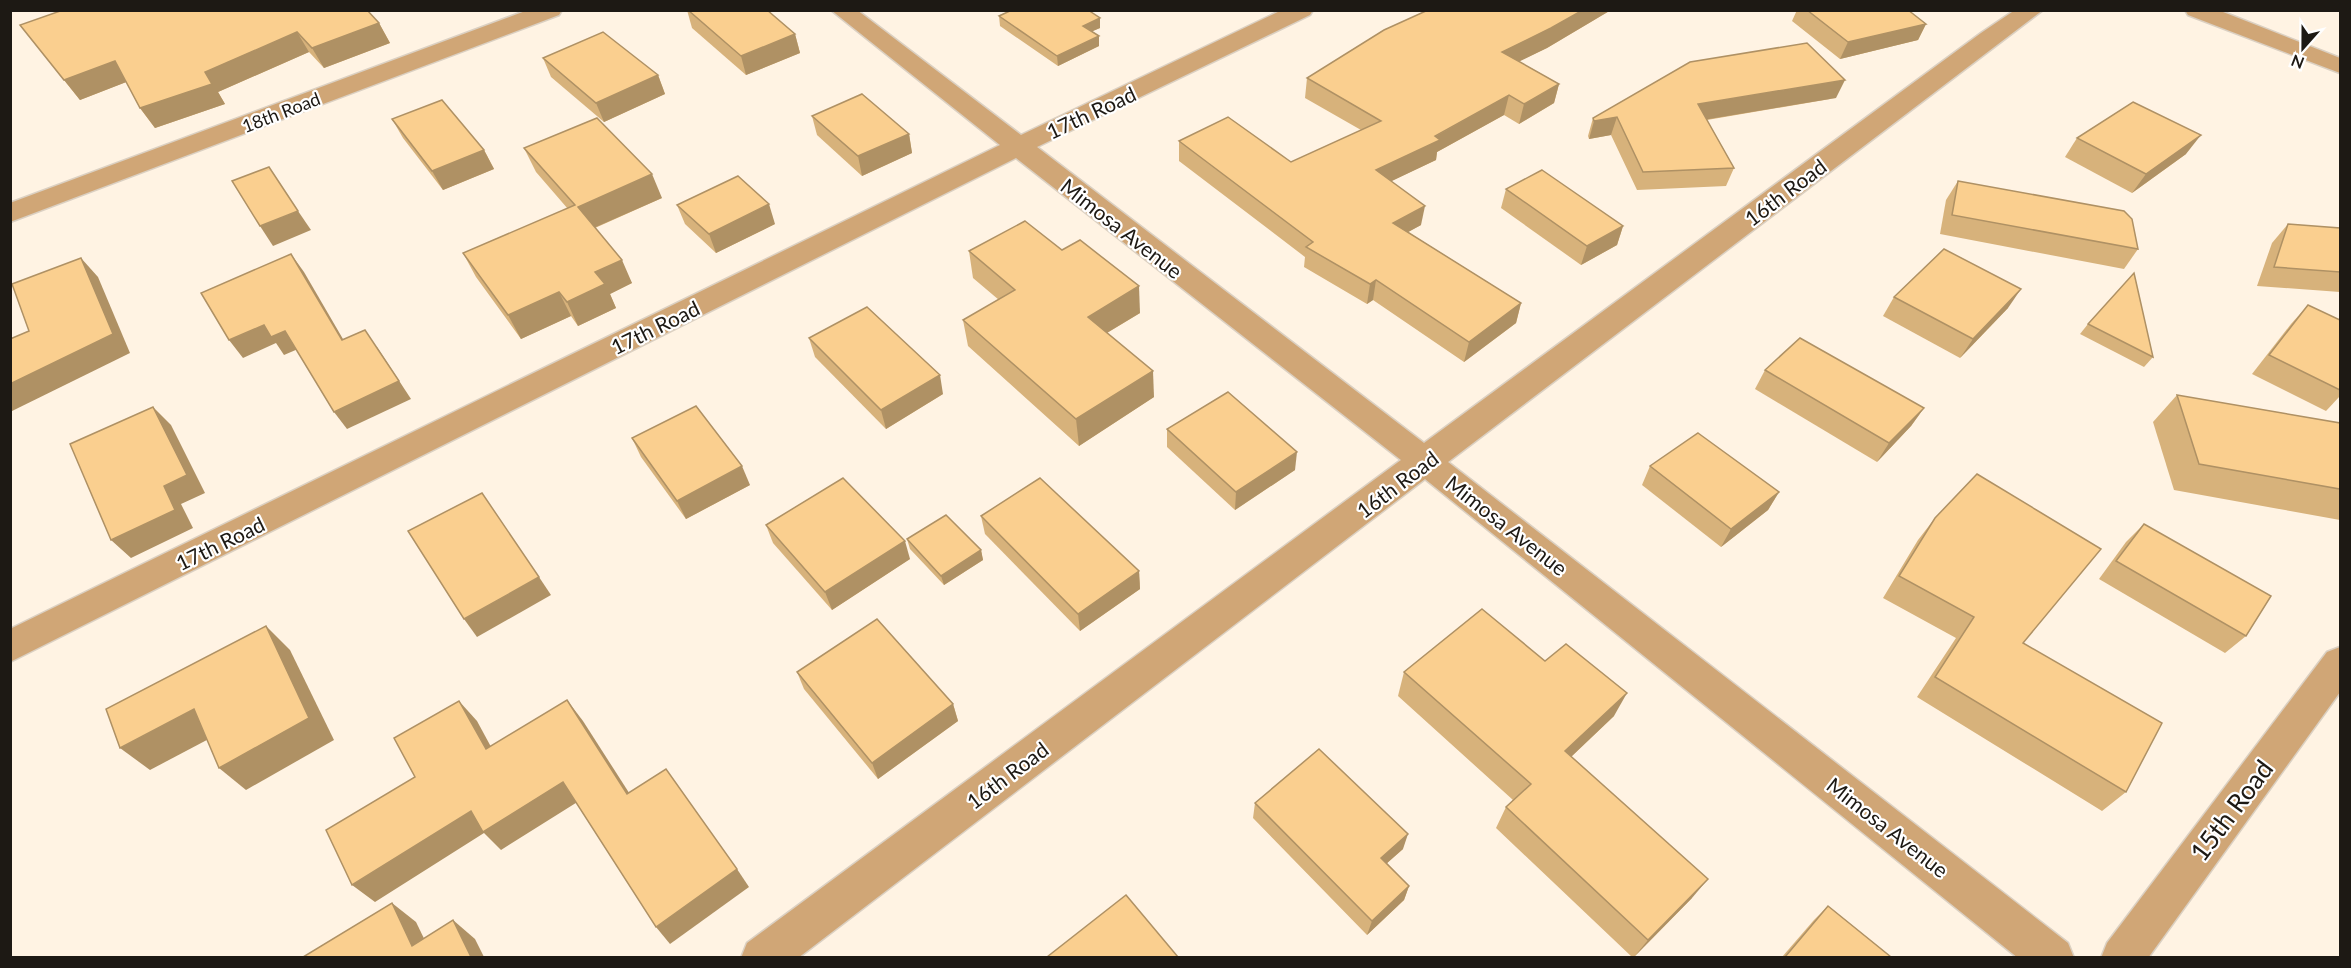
<svg xmlns="http://www.w3.org/2000/svg" width="2351" height="968" viewBox="0 0 2351 968" font-family="Lato,sans-serif">
	<style>
		.lines { fill: none; stroke-linecap: round; stroke-linejoin: round }
		.minor-casing { stroke: #dbd0c2; stroke-width: 3 }
		.minor { fill: #d0a676; fill-rule: evenodd }
		.wall { fill: #d7b27b }
		.shaded-wall { fill: #af9164 }
		.building { fill: #facf8f; stroke: #af9164; stroke-width: 1.5 }
		.labels { text-anchor: middle; dominant-baseline: central; stroke-width: 4.5; stroke-linejoin: round; paint-order: stroke }
		.far-street-label { font-size: 18px; fill: #1d1914; stroke: #fff }
		.street-label { font-size: 21px; fill: #1d1914; stroke: #fff }
		.near-street-label { font-size: 26px; fill: #1d1914; stroke: #fff }
	</style>
	<rect width="100%" height="100%" fill="#fff3e3"/>
	<g class="lines">
		<!-- minor casing -->
		<g class="minor-casing">
			<g id="minor">
				<polygon points="528,10 562,10 559,15 10,222 10,203"/>
				<polygon points="831,10 857,10 1021,135 1282,10 1313,10 1310,15 1037,147 1424,443 1981,33 2015,10 2043,10 1448,462 2068,943 2074,958 2018,958 1425,479 798,958 741,958 747,943 1401,460 1016,158 10,662 10,629 1000,145"/>
				<polygon points="2185,10 2218,10 2340,58 2340,73 2188,15"/>
				<polygon points="2340,647 2340,692 2148,958 2101,958 2107,943 2327,652"/>
			</g>
		</g>
		<!-- minor -->
		<use href="#minor" class="minor"/>
	</g>
	<!-- wall -->
	<g class="wall">
		<polygon points="687,10 767,10 795,34 800,53 746,75 692,28"/>
		<polygon points="1428,10 1611,10 1547,48 1519,61 1559,84 1554,103 1519,124 1504,115 1437,152 1436,160 1391,181 1421,225 1408,232 1521,303 1516,323 1464,362 1373,300 1367,304 1304,267 1305,257 1179,161 1179,141 1291,162 1361,130 1305,98 1307,78"/>
		<polygon points="1797,10 1914,10 1910,12 1926,24 1918,40 1840,59 1792,21"/>
		<polygon points="999,16 1100,18 1100,28 1092,31 1099,36 1099,46 1058,66 1000,26"/>
		<polygon points="379,23 390,43 324,68 309,52 218,92 225,104 155,128 140,108 126,82 80,100 20,25"/>
		<polygon points="543,58 658,75 665,94 604,122 551,77"/>
		<polygon points="1836,98 1707,120 1734,168 1726,186 1637,190 1611,135 1589,139 1588,136 1593,118"/>
		<polygon points="812,116 909,134 912,153 862,176 817,135"/>
		<polygon points="392,119 484,150 494,169 443,190 403,138"/>
		<polygon points="2077,138 2186,154 2132,193 2065,157"/>
		<polygon points="524,148 662,198 595,228 632,283 610,294 616,308 578,326 571,316 521,339 476,277 463,253 568,209 536,172"/>
		<polygon points="1958,181 2138,249 2124,269 1940,234 1946,200"/>
		<polygon points="1506,189 1623,226 1617,245 1581,265 1501,208"/>
		<polygon points="677,205 775,224 716,253 685,224"/>
		<polygon points="2288,224 2340,228 2340,292 2257,286 2272,243"/>
		<polygon points="969,251 1140,313 1107,333 1154,397 1079,446 968,346 963,320 999,300 973,278"/>
		<polygon points="1894,297 2008,308 1960,358 1883,316"/>
		<polygon points="2308,305 2340,320 2340,396 2326,411 2252,374 2291,324"/>
		<polygon points="2088,324 2153,357 2144,367 2080,334"/>
		<polygon points="809,338 943,394 886,429 815,357"/>
		<polygon points="1765,370 1924,408 1911,426 1877,462 1755,389"/>
		<polygon points="2177,395 2340,423 2340,520 2174,490 2153,422"/>
		<polygon points="1167,429 1295,470 1235,510 1167,447"/>
		<polygon points="632,438 750,485 686,519 641,457"/>
		<polygon points="1650,466 1779,492 1768,510 1721,547 1642,485"/>
		<polygon points="981,516 1139,571 1140,589 1080,631 985,534"/>
		<polygon points="1935,518 2126,792 2102,811 1917,697 1956,638 1883,598 1918,540"/>
		<polygon points="2144,524 2246,636 2225,653 2099,579 2126,542"/>
		<polygon points="766,525 910,559 832,610 773,543"/>
		<polygon points="907,539 981,550 983,560 944,585 910,549"/>
		<polygon points="1545,661 1614,716 1571,757 1692,898 1634,957 1632,957 1496,828 1506,807 1513,800 1398,696 1404,672"/>
		<polygon points="797,672 953,704 958,721 878,779 804,689"/>
		<polygon points="1255,803 1403,849 1387,863 1409,886 1404,900 1367,935 1253,818"/>
		<polygon points="1828,906 1891,957 1782,957 1814,920"/>
	</g>
	<!-- shaded-wall -->
	<g class="shaded-wall">
		<polygon points="1583,10 1611,10 1547,48 1498,72 1502,52"/>
		<polygon points="1100,18 1100,28 1084,35 1083,26"/>
		<polygon points="379,23 390,43 324,68 312,48"/>
		<polygon points="1926,24 1918,40 1840,59 1848,42"/>
		<polygon points="297,32 309,52 218,92 225,104 155,128 140,108 205,72"/>
		<polygon points="795,34 800,53 746,75 741,56"/>
		<polygon points="1099,36 1099,46 1058,66 1057,56"/>
		<polygon points="115,61 129,81 80,100 64,80"/>
		<polygon points="658,75 665,94 604,122 596,103"/>
		<polygon points="1845,80 1836,98 1691,122 1698,104"/>
		<polygon points="1559,84 1554,103 1519,124 1524,104"/>
		<polygon points="1509,95 1504,115 1437,152 1436,160 1373,190 1376,170"/>
		<polygon points="1617,117 1611,135 1589,139 1594,121"/>
		<polygon points="909,134 912,153 862,176 858,156"/>
		<polygon points="2201,135 2186,154 2132,193 2146,174"/>
		<polygon points="484,150 494,169 443,190 432,171"/>
		<polygon points="652,174 662,198 589,230 578,207"/>
		<polygon points="769,204 775,224 716,253 709,234"/>
		<polygon points="1425,206 1421,225 1390,242 1393,223"/>
		<polygon points="298,211 311,230 273,246 260,226"/>
		<polygon points="1623,226 1617,245 1581,265 1587,246"/>
		<polygon points="291,254 304,272 354,358 342,340"/>
		<polygon points="81,258 98,277 130,353 10,412 10,384"/>
		<polygon points="622,260 632,283 610,294 616,308 578,326 567,302 595,272"/>
		<polygon points="1376,280 1373,300 1367,304 1370,284"/>
		<polygon points="1139,286 1140,313 1090,343 1088,317"/>
		<polygon points="2021,289 2008,308 1960,358 1973,339"/>
		<polygon points="559,292 571,316 521,339 508,315"/>
		<polygon points="1521,303 1516,323 1464,362 1469,342"/>
		<polygon points="264,325 285,331 298,349 284,355 276,343 243,358 229,340"/>
		<polygon points="377,347 411,399 347,429 334,412"/>
		<polygon points="1153,371 1154,397 1079,446 1076,419"/>
		<polygon points="940,375 943,394 886,429 881,410"/>
		<polygon points="153,407 171,425 205,493 181,504 193,528 131,558 111,540 164,486"/>
		<polygon points="1924,408 1911,426 1877,462 1889,443"/>
		<polygon points="1297,452 1295,470 1235,510 1236,492"/>
		<polygon points="742,466 750,485 686,519 677,501"/>
		<polygon points="1779,492 1768,510 1721,547 1731,529"/>
		<polygon points="905,541 910,559 832,610 825,592"/>
		<polygon points="981,550 983,560 944,585 941,576"/>
		<polygon points="1139,571 1140,589 1080,631 1078,614"/>
		<polygon points="539,577 551,595 477,637 464,619"/>
		<polygon points="266,626 290,650 334,740 246,790 219,768"/>
		<polygon points="1627,693 1614,716 1554,773 1565,751"/>
		<polygon points="567,700 583,721 642,813 627,794"/>
		<polygon points="459,701 477,721 503,769 486,749"/>
		<polygon points="953,704 958,721 878,779 872,763"/>
		<polygon points="194,709 222,732 150,770 120,748"/>
		<polygon points="563,782 579,801 501,850 484,833 375,902 352,885 471,811"/>
		<polygon points="1408,834 1403,849 1377,872 1381,858"/>
		<polygon points="737,869 749,887 670,944 656,927"/>
		<polygon points="1708,879 1692,898 1634,957 1648,940"/>
		<polygon points="1409,886 1404,900 1367,935 1372,921"/>
		<polygon points="392,903 416,922 433,957 412,946"/>
		<polygon points="453,920 475,939 484,957 471,957"/>
	</g>
	<!-- building -->
	<g class="building">
		<polygon points="63,10 367,10 379,23 312,48 297,32 205,72 212,84 140,108 115,61 64,80 20,25"/>
		<polygon points="688,10 767,10 795,34 741,56"/>
		<polygon points="1012,10 1088,10 1100,18 1083,26 1099,36 1057,56 999,16"/>
		<polygon points="1428,10 1583,10 1551,28 1502,52 1559,84 1524,104 1509,95 1435,136 1440,140 1376,170 1425,206 1393,223 1521,303 1469,342 1376,280 1370,284 1306,247 1313,242 1179,141 1228,117 1291,162 1381,121 1307,78 1384,30"/>
		<polygon points="1807,10 1908,10 1926,24 1848,42"/>
		<polygon points="603,32 658,75 596,103 543,58"/>
		<polygon points="1807,43 1845,80 1698,104 1734,168 1643,172 1617,117 1594,121 1593,118 1690,62"/>
		<polygon points="862,94 909,134 858,156 812,116"/>
		<polygon points="442,100 484,150 432,171 392,119"/>
		<polygon points="2133,102 2201,135 2146,174 2077,138"/>
		<polygon points="597,118 652,174 578,207 622,260 595,272 605,284 567,302 559,292 508,315 463,253 575,205 524,148"/>
		<polygon points="269,167 298,211 260,226 232,181"/>
		<polygon points="1542,170 1623,226 1587,246 1506,189"/>
		<polygon points="738,176 769,204 709,234 677,205"/>
		<polygon points="1958,181 2124,211 2132,219 2138,249 1952,215"/>
		<polygon points="1025,221 1062,250 1080,240 1139,286 1088,317 1153,371 1076,419 963,320 1015,290 969,251"/>
		<polygon points="2288,224 2340,228 2340,272 2274,267"/>
		<polygon points="1944,249 2021,289 1973,339 1894,297"/>
		<polygon points="291,254 342,340 365,330 399,381 334,412 285,331 271,337 264,325 229,340 201,293"/>
		<polygon points="81,258 113,334 10,384 10,339 29,331 12,284"/>
		<polygon points="2134,273 2153,357 2088,324"/>
		<polygon points="2308,305 2340,320 2340,390 2269,355"/>
		<polygon points="867,307 940,375 881,410 809,338"/>
		<polygon points="1800,338 1924,408 1889,443 1765,370"/>
		<polygon points="1228,392 1297,452 1236,492 1167,429"/>
		<polygon points="2177,395 2340,423 2340,489 2199,464"/>
		<polygon points="696,406 742,466 677,501 632,438"/>
		<polygon points="153,407 187,475 164,486 175,510 111,540 70,444"/>
		<polygon points="1698,433 1779,492 1731,529 1650,466"/>
		<polygon points="1977,474 2101,549 2023,643 2162,723 2126,792 1935,677 1974,617 1899,576 1935,518"/>
		<polygon points="843,478 905,541 825,592 766,525"/>
		<polygon points="1040,478 1139,571 1078,614 981,516"/>
		<polygon points="482,493 539,577 464,619 408,531"/>
		<polygon points="946,515 981,550 941,576 907,539"/>
		<polygon points="2144,524 2271,596 2246,636 2116,561"/>
		<polygon points="1482,609 1545,661 1566,644 1627,693 1565,751 1708,879 1648,940 1506,807 1531,784 1404,672"/>
		<polygon points="877,619 953,704 872,763 797,672"/>
		<polygon points="266,626 309,718 219,768 194,709 120,748 106,709"/>
		<polygon points="567,700 627,794 666,769 737,869 656,927 563,782 483,832 471,811 352,885 326,830 415,777 394,738 459,701 486,749"/>
		<polygon points="1319,749 1408,834 1381,858 1409,886 1372,921 1255,803"/>
		<polygon points="1126,895 1178,957 1047,957"/>
		<polygon points="392,903 412,946 453,920 471,957 303,957"/>
		<polygon points="1828,906 1891,957 1785,957"/>
	</g>
	<g class="labels">
		<!-- far-street labels -->
		<g class="far-street-label">
			<text transform="translate(281 112) rotate(-21)">18th Road</text>
		</g>
		<!-- street labels -->
		<g class="street-label">
			<text transform="translate(1091 112) rotate(-25)">17th Road</text>
			<text transform="translate(1785 192) rotate(-37)">16th Road</text>
			<text transform="translate(1122 228) rotate(38)">Mimosa Avenue</text>
			<text transform="translate(655 327) rotate(-26)">17th Road</text>
			<text transform="translate(1397 484) rotate(-37)">16th Road</text>
			<text transform="translate(1507 525) rotate(38)">Mimosa Avenue</text>
			<text transform="translate(220 543) rotate(-26)">17th Road</text>
			<text transform="translate(1007 775) rotate(-37)">16th Road</text>
			<text transform="translate(1888 827) rotate(38)">Mimosa Avenue</text>
		</g>
		<!-- near-street labels -->
		<g class="near-street-label">
			<text transform="translate(2231 810) rotate(-53)">15th Road</text>
		</g>
	</g>
	<!-- border -->
	<rect width="2351" height="968" fill="none" stroke="#1d1914" stroke-width="24"/>
	<!-- north arrow -->
	<g transform="translate(2303 48) rotate(201)" stroke="#ffffff" stroke-width="4.5" paint-order="stroke">
	<path d="M0-4.5L10 22L0 15L-10 22Z" fill="#1d1914"/>
	<text y="-9" font-size="16" font-weight="bold" text-anchor="middle" fill="#1d1914">N</text>
	</g>
</svg>
